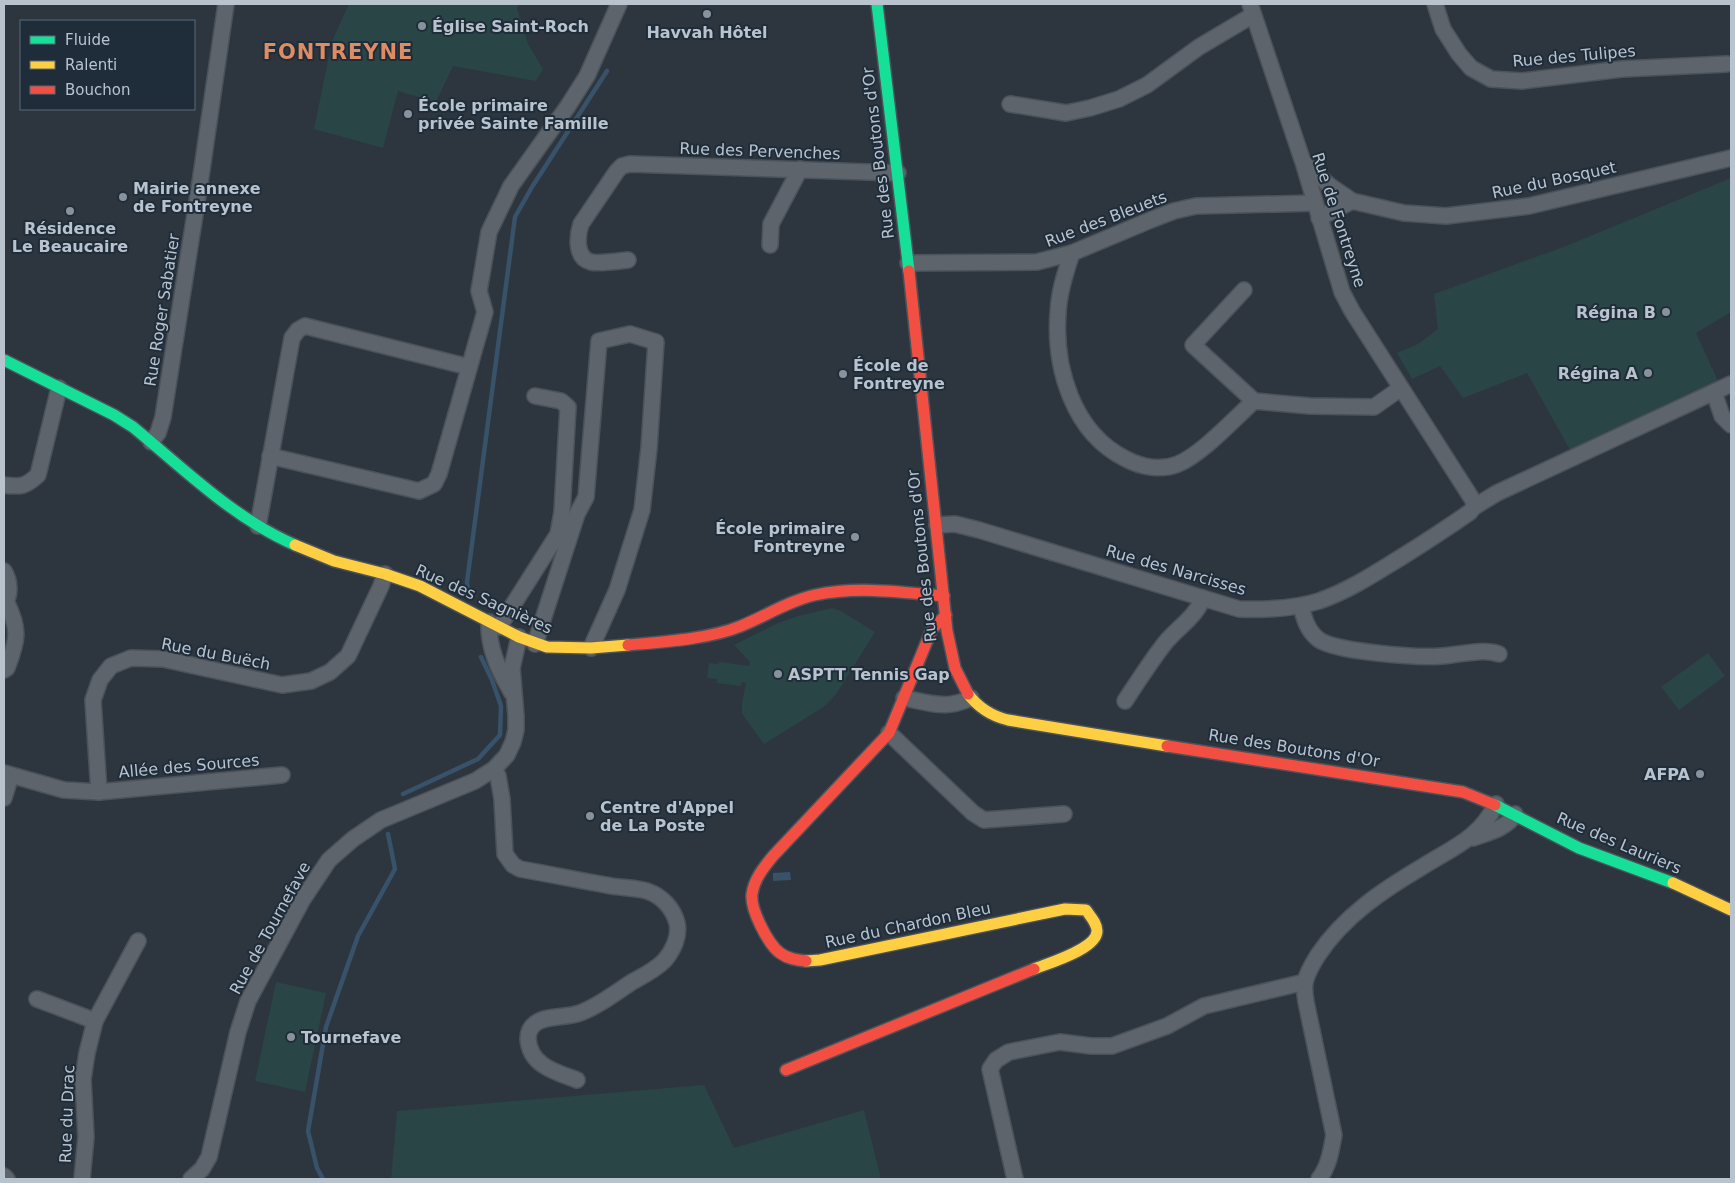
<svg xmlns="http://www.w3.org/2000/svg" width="1735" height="1183" viewBox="0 0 1735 1183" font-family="'DejaVu Sans',sans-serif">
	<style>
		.green { fill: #294546 }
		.water { fill: #38526a }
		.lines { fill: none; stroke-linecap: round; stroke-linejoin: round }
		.stream { stroke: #38526a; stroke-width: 4.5 }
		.street-casing { stroke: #4c5259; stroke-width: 18 }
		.fast-casing { stroke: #4c5259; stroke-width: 14 }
		.slow-casing { stroke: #4c5259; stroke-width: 14 }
		.jam-casing { stroke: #4c5259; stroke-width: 14 }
		.street { stroke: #5e646c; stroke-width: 15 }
		.fast { stroke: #16e098; stroke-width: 11 }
		.slow { stroke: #ffcf43; stroke-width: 11 }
		.jam { stroke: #f24e42; stroke-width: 11 }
		.poi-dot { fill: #88929c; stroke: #1f2d3b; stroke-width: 2 }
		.labels { text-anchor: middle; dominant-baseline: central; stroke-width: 4; stroke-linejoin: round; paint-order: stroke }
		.poi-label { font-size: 16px; font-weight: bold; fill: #b9c3ce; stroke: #1f2d3b; text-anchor: start }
		.street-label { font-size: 16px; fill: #b9c3ce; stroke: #1f2d3b }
		.district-label { font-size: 21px; font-weight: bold; letter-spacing: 1px; fill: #de8c64; stroke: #1f2d3b }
	</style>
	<rect width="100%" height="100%" fill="#2d363f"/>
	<!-- green -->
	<g class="green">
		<polygon points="349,4 519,4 517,8 528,44 543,69 536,81 453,66 436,102 398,91 383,148 314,129 332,41"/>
		<polygon points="1731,178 1731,312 1696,333 1718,381 1570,450 1527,373 1463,398 1440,366 1412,379 1397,353 1418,344 1438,329 1434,294 1566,246"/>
		<polygon points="832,608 841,611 875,632 837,693 825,706 764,744 742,714 742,703 746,683 742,682 741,686 717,683 717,679 707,678 709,663 718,664 719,662 749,666 750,662 734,645 778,623 798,616"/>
		<polygon points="1708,653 1725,676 1679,710 1661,687"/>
		<polygon points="276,982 326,993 305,1092 255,1081"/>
		<polygon points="704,1085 734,1148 864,1110 881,1179 391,1179 397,1111"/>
	</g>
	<!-- water -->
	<polygon class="water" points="790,872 791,880 773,881 773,873"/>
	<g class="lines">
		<!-- stream -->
		<g class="stream">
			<polyline points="468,591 467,582 515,217 532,187 607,71"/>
			<polyline points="403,794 478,759 500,735 501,706 492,680 481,657"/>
			<polyline points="323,1179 317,1168 308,1131 326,1027 358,936 395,869 388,834"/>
		</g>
		<!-- street casing -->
		<g class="street-casing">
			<g id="street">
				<polyline points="1250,4 1303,162 1342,292 1352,311 1474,502 1474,507"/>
				<polyline points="1435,4 1443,29 1459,54 1471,68 1491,79 1522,81 1622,69 1727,64"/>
				<polyline points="1010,104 1066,113 1090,108 1119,99 1147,85 1199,47 1253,15"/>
				<polyline points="1304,163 1330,186 1352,201 1404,213 1446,216 1529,206 1731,158"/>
				<polyline points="1319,218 1352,201"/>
				<polyline points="770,245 771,224 800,169"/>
				<path d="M1072 253C1065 273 1059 292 1058 313 1054 368 1073 433 1126 459 1141 467 1161 471 1178 464 1202 454 1234 419 1254 401L1310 406 1374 407 1401 388"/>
				<path d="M628 260C619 261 598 264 591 262 575 258 577 236 581 224L617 171 622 166 630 164 898 173"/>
				<polyline points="908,263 1037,262 1072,253 1153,219 1174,211 1196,206 1315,203"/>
				<polyline points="1244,290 1193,345 1254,401"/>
				<polyline points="1714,392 1722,416 1731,425"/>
				<polyline points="151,442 158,433 163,417 201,176 226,4"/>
				<polyline points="270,456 419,491 434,484 439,474 485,312 479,291 489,232 511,186 568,106 587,76 619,4"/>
				<path d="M4 485C21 487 25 487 38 475L59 388"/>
				<path d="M937 525 955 524 979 530 1239 609C1266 610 1293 609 1319 601 1348 591 1374 574 1400 558 1424 543 1447 528 1470 512L1474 507 1497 493 1731 384"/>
				<polyline points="258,526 292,338 298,330 305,326 469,367"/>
				<path d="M4 571C10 581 11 595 4 605"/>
				<path d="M1301 606C1304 618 1307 630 1318 639 1334 652 1419 658 1442 656 1460 655 1481 648 1499 654"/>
				<path d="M489 622C488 648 499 671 512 693"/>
				<polyline points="499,627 558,534 562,512 568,407 561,401 535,396"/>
				<polyline points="535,644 577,514 586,497 599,341 630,334 656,342 649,448 642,510 617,590 591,648"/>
				<path d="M4 670 7 668C18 640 20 629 6 601"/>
				<path d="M904 698C930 703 946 710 971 698"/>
				<path d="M1125 701C1138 681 1151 661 1165 643 1178 627 1195 618 1203 598"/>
				<polyline points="889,733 973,813 984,820 1064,814"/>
				<path d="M494 769 498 776 502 799 505 854 513 865 520 869C549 874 577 880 606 885 619 888 634 887 647 891 662 896 673 908 677 923 680 936 673 951 664 961 655 970 643 976 632 982 615 993 599 1006 580 1013 566 1018 547 1015 536 1023 530 1027 528 1032 528 1039 530 1066 556 1072 577 1080"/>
				<polyline points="4,773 64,790 99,792 282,775"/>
				<polyline points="99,792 93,700 100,680 111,666 131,658 163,659 282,685 311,681 330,672 348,656 381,586 385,574"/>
				<polyline points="4,798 11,775"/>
				<path d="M1473 838C1487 833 1508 828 1515 814"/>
				<polyline points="37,999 95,1021"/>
				<polyline points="4,1176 7,1179"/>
				<polyline points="82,1179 86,1137 83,1079 87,1053 95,1021 138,941"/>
				<polyline points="191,1179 202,1169 209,1157 238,1032 248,1001 303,899 329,860 353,839 381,820 475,781 494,769 507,755 513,742 516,730 516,716 512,668 519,637"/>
				<polyline points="1015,1179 990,1069 996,1060 1009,1052 1060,1042 1091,1046 1112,1046 1167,1026 1204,1006 1305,982"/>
				<path d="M1319 1179C1329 1166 1331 1151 1334 1135L1306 1002C1305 996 1304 988 1305 982 1307 973 1313 963 1318 955 1344 916 1383 890 1422 867 1452 848 1480 838 1496 804"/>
			</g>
		</g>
		<!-- fast casing -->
		<g class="fast-casing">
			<g id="fast">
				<polyline points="877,4 909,271"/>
				<path d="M4 360 114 415 133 427C184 469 233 518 295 545"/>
				<polyline points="1495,805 1579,848 1673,883"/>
			</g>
		</g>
		<!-- slow casing -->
		<g class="slow-casing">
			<g id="slow">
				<polyline points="295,545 334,561 385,574 420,586 519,637 547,647 591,648 628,645"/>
				<path d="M968 694C978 707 991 716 1008 720L1167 746"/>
				<polyline points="1673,883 1731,910"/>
				<path d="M806 961 820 960 1065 909 1086 910C1090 916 1097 923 1097 931 1097 949 1049 963 1034 969"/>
			</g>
		</g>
		<!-- jam casing -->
		<g class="jam-casing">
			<g id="jam">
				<polyline points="909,271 947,631 955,668 968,694"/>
				<path d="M628 645C662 642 710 639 741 626 766 616 788 601 815 595 856 586 902 592 944 596"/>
				<polyline points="1167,746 1463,792 1495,805"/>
				<path d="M806 961C797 960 788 959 780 953 768 944 750 909 752 894 754 879 764 867 773 856L889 733 932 629 946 615"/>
				<polyline points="786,1070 1034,969"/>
			</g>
		</g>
		<!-- street -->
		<use href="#street" class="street"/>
		<!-- fast -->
		<use href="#fast" class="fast"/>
		<!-- slow -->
		<use href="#slow" class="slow"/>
		<!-- jam -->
		<use href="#jam" class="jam"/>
	</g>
	<!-- markers -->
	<g class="poi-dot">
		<circle cx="707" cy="14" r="5"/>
		<circle cx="422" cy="26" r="5"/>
		<circle cx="408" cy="114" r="5"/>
		<circle cx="123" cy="197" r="5"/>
		<circle cx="70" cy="211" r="5"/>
		<circle cx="1666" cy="312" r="5"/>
		<circle cx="1648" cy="373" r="5"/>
		<circle cx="843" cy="374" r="5"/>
		<circle cx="855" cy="537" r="5"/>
		<circle cx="778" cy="674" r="5"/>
		<circle cx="1700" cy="774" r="5"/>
		<circle cx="590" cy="816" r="5"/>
		<circle cx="291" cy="1037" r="5"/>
	</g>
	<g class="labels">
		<!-- poi labels -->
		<g class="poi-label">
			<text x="432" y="26">Église Saint-Roch</text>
			<text x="707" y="32" text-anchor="middle">Havvah Hôtel</text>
			<text x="418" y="105">École primaire<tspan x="418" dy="18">privée Sainte Famille</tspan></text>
			<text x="133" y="188">Mairie annexe<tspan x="133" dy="18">de Fontreyne</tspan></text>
			<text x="70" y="228" text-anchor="middle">Résidence<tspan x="70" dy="18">Le Beaucaire</tspan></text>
			<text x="1656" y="312" text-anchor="end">Régina B</text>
			<text x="853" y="365">École de<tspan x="853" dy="18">Fontreyne</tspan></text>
			<text x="1638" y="373" text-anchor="end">Régina A</text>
			<text x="845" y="528" text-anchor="end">École primaire<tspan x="845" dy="18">Fontreyne</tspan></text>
			<text x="788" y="674">ASPTT Tennis Gap</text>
			<text x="1690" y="774" text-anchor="end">AFPA</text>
			<text x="600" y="807">Centre d'Appel<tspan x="600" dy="18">de La Poste</tspan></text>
			<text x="301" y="1037">Tournefave</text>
		</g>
		<!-- street labels -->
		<g class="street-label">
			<text transform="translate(1574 56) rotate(-5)">Rue des Tulipes</text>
			<text transform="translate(760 151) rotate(2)">Rue des Pervenches</text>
			<text transform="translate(878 153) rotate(-97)">Rue des Boutons d'Or</text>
			<text transform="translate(1554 180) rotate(-12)">Rue du Bosquet</text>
			<text transform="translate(1106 219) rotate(-21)">Rue des Bleuets</text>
			<text transform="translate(1339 220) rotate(72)">Rue de Fontreyne</text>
			<text transform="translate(162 310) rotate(-81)">Rue Roger Sabatier</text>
			<text transform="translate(922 556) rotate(-96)">Rue des Boutons d'Or</text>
			<text transform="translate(1176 570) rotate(16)">Rue des Narcisses</text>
			<text transform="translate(484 599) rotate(24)">Rue des Sagnières</text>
			<text transform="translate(216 654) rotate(11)">Rue du Buëch</text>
			<text transform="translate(1294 748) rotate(9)">Rue des Boutons d'Or</text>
			<text transform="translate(189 766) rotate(-5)">Allée des Sources</text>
			<text transform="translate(1619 843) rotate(23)">Rue des Lauriers</text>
			<text transform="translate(908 925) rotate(-12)">Rue du Chardon Bleu</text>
			<text transform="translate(270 928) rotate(-61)">Rue de Tournefave</text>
			<text transform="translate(67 1114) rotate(-88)">Rue du Drac</text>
		</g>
		<!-- district labels -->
		<g class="district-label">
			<text x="338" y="52">FONTREYNE</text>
		</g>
	</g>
	<!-- border -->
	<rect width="1735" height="1183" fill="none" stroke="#b9c3ce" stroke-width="10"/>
	<!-- legend -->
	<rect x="20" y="20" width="175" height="90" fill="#1f2d3b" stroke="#5d6976"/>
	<rect x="30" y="36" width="25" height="8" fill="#16e098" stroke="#5d6976"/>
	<text x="65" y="45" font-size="15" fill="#b9c3ce">Fluide</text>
	<rect x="30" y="61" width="25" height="8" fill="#ffcf43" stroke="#5d6976"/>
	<text x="65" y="70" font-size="15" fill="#b9c3ce">Ralenti</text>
	<rect x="30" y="86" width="25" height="8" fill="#f24e42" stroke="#5d6976"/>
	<text x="65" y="95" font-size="15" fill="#b9c3ce">Bouchon</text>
</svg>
